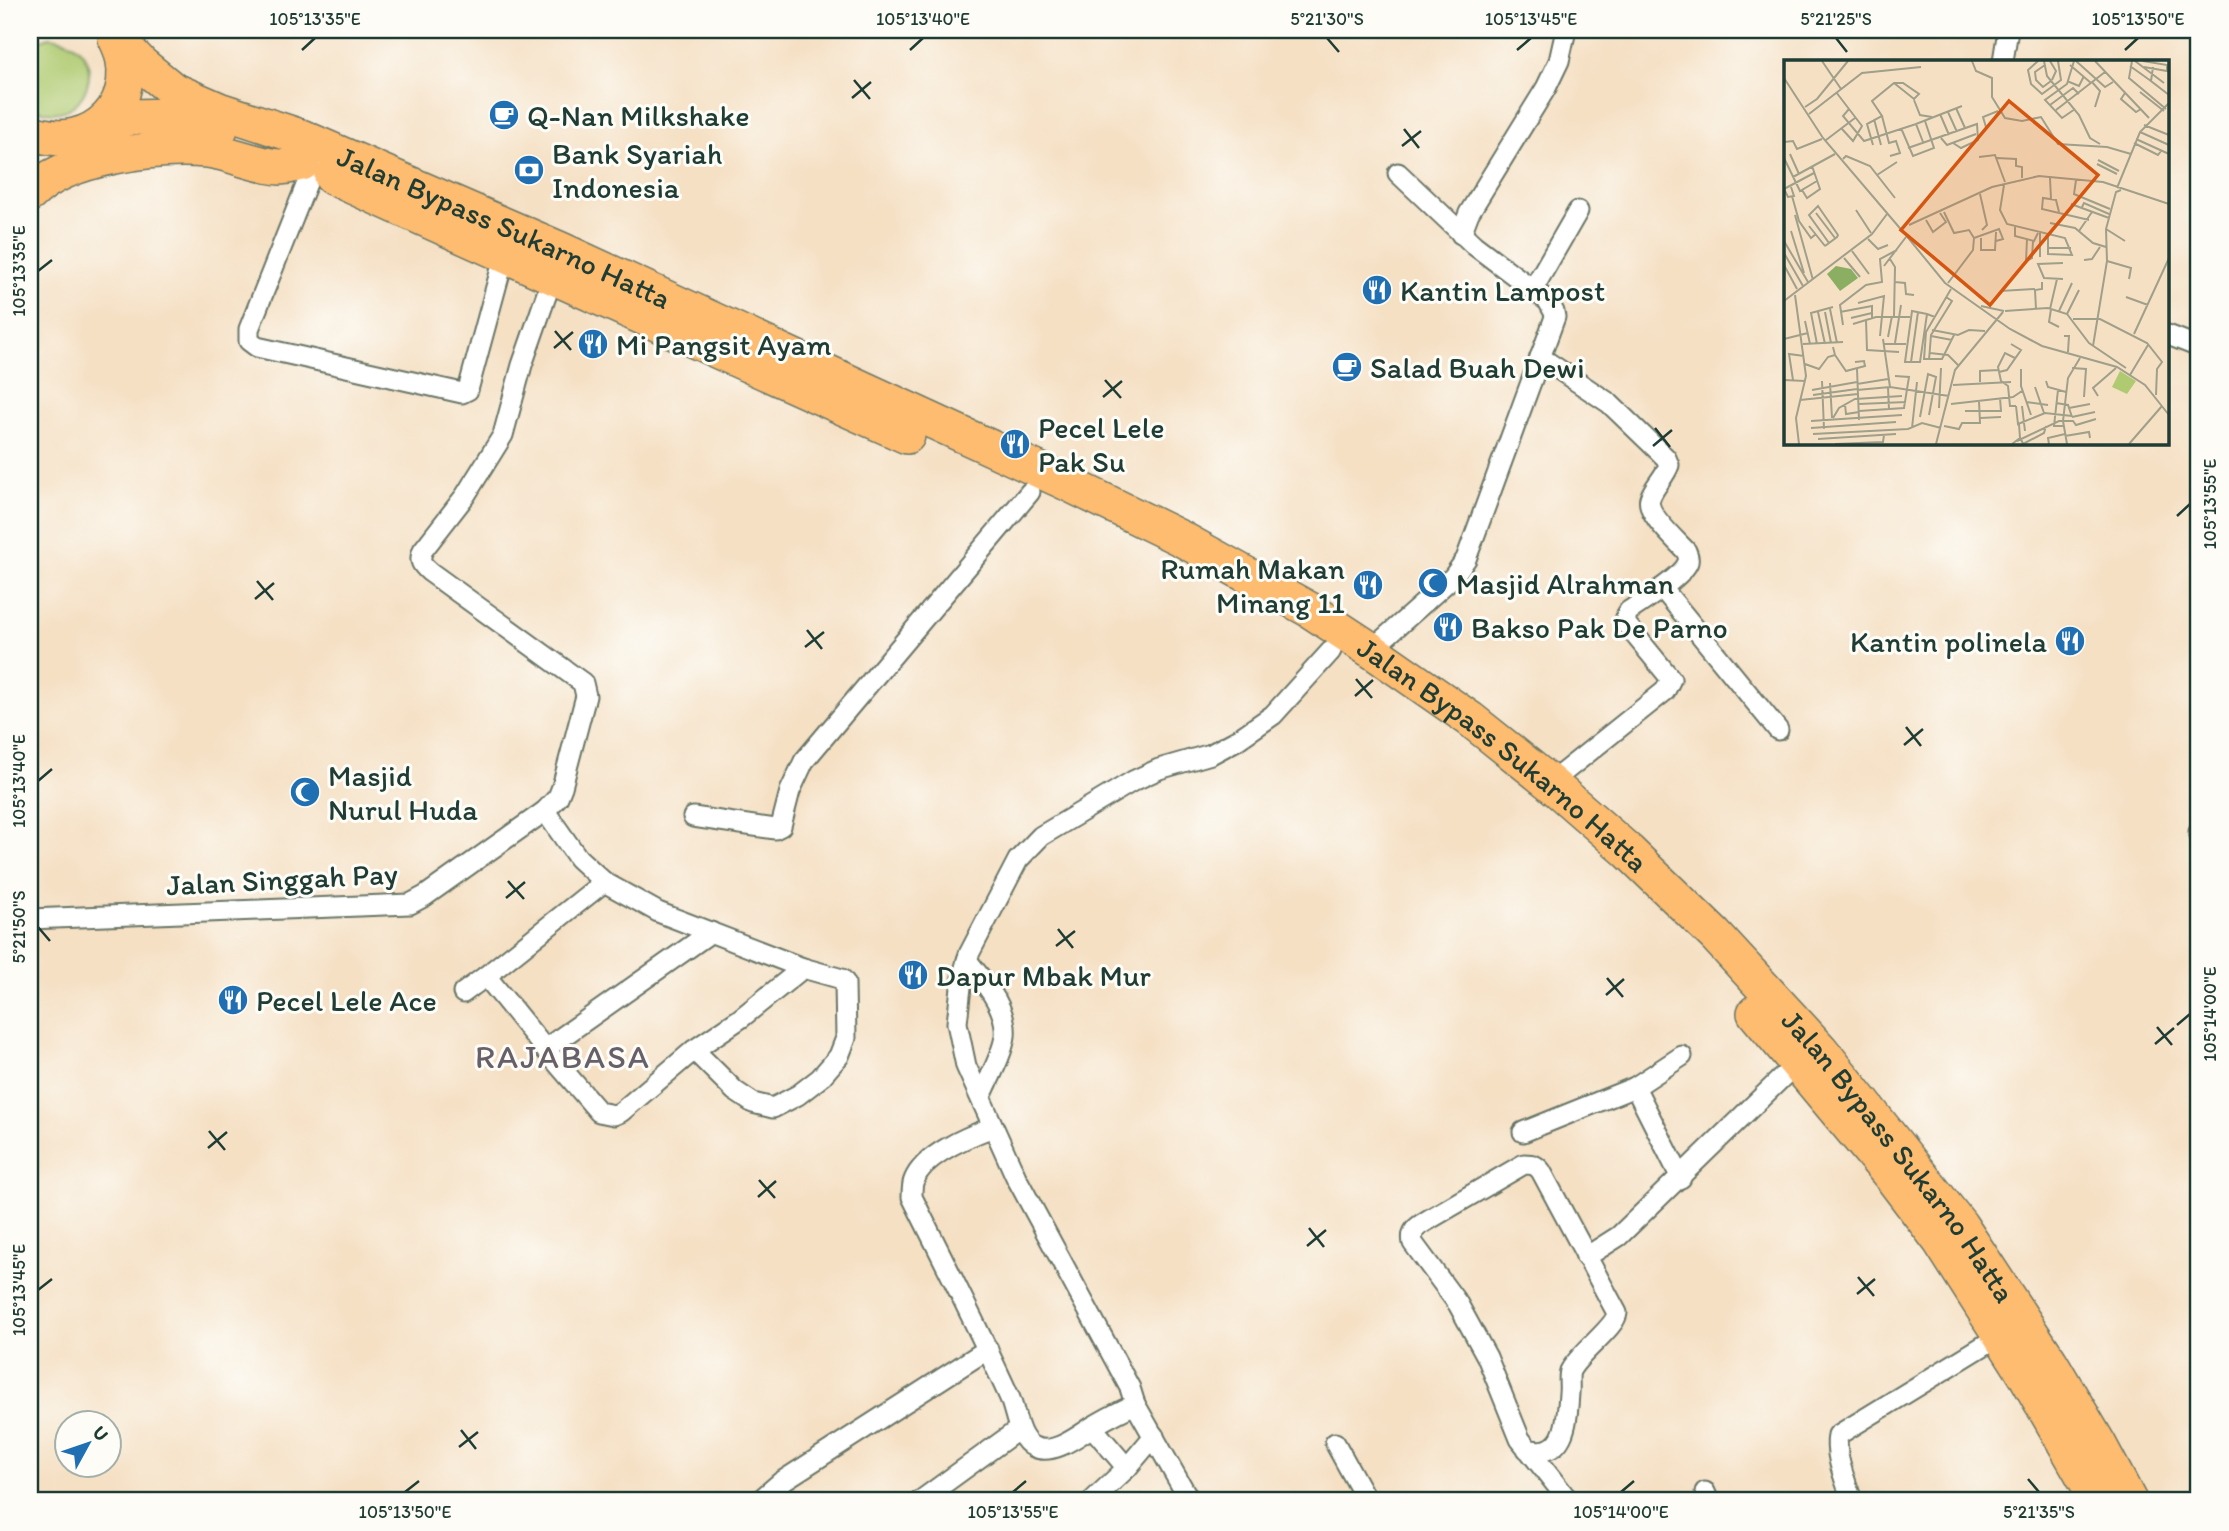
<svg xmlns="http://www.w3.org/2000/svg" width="2229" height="1531" viewBox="0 0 2229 1531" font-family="Itim,sans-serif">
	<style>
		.park { fill: #afca70; stroke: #678452; stroke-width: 2 }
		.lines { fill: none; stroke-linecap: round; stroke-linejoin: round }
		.street-casing { stroke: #6a7666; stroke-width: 23 }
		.highway-casing { stroke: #6a7666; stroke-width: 38 }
		.street { stroke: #fff; stroke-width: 19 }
		.highway { stroke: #fdbc6f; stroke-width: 35 }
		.ticks { fill: none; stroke: #1f3d34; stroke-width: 2.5 }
		.labels { text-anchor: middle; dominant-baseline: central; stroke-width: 6; stroke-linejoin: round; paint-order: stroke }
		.poi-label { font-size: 30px; fill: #1f3d34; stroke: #fdfcf7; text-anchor: start }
		.street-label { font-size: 30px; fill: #1f3d34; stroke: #fdfcf7 }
		.quarter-label { font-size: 33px; letter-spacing: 2px; fill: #676068; stroke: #fdfcf7 }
		.inset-road { fill: none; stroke: #9f9f8a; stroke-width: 2 }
		.view { fill: #d45610; fill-opacity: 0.15; stroke: #d45610; stroke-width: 3.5 }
		.inset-edge { fill: none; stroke: #1f3d34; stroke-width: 3.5 }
		.neatline { fill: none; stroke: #1f3d34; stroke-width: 2.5 }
		.ticks-label { font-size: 18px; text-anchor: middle; fill: #1f3d34 }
	</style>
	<rect width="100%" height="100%" fill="#fdfcf7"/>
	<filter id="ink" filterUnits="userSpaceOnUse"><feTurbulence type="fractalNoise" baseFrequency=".0143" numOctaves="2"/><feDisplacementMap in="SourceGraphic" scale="14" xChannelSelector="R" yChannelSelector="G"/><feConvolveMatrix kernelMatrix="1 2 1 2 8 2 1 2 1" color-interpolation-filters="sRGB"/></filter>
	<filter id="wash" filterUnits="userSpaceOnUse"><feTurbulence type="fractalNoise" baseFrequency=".00686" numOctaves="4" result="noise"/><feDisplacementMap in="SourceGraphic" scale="28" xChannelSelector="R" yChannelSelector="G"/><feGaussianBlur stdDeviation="1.57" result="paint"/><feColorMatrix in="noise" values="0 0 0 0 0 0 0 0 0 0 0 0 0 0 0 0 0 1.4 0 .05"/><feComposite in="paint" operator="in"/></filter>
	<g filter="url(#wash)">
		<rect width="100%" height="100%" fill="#f5e0c4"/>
		<!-- park -->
		<path class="park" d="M49 37C121 44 84 140 30 105V44Z"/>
	</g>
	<g filter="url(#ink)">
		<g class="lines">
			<!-- street casing -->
			<g class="street-casing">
				<g id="street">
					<polyline points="2003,61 2008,30"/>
					<polyline points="313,168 249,329 249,341 257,347 462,393 468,390 505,254"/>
					<polyline points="1461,234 1469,213 1546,88 1559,61 1566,30"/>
					<polyline points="1533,289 1578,211"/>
					<polyline points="2168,335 2199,347"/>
					<path d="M1540 357 1609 403 1666 458 1669 465C1665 477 1654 486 1650 498 1645 513 1676 540 1686 551 1688 555 1689 558 1688 562 1684 575 1641 603 1629 611L1626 616V624L1671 679 1665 691 1550 783"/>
					<polyline points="1662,588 1778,730"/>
					<polyline points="1371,650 1453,577 1466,559 1555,317 1554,312 1548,301 1474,245 1398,173"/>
					<polyline points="545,811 578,858 604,882 658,912 803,968 842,979 845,983 846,1038 839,1056 820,1078 798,1095 773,1108 753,1103 735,1091 694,1050"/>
					<polyline points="693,817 775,829 781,826 790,791 804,761 1030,492"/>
					<polyline points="2199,832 2199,836"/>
					<polyline points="604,882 486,976 545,1049 599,1112 614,1115 621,1112 694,1050 741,1018 803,968"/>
					<path d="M30 919 410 904 425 896 545 811 558 797 562 787 586 696 583 683 430 572C422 565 418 561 423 550L465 496 503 435 522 365 553 276"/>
					<path d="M967 960C983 981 1008 1008 1005 1036 1003 1054 988 1080 981 1097"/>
					<polyline points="463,993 486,976"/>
					<polyline points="545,1049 711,932"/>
					<polyline points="1635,1087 1681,1178"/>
					<path d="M993 1127C969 1136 924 1154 914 1180 912 1184 912 1192 912 1197 945 1263 978 1328 1009 1396 1016 1411 1017 1439 1034 1447 1053 1456 1078 1436 1092 1427 1106 1418 1121 1411 1135 1404"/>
					<polyline points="1523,1132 1635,1087 1682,1056"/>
					<polyline points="1586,1257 1619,1236 1798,1062"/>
					<polyline points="1092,1427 1127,1468"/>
					<polyline points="1335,1443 1367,1501"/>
					<path d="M1527 1449C1566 1459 1567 1422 1569 1393 1570 1386 1568 1377 1570 1371 1578 1354 1616 1327 1617 1313L1541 1171C1536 1165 1533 1164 1524 1164L1428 1220C1418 1226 1410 1230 1413 1243L1458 1304 1487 1357 1520 1439 1569 1501"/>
					<polyline points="1705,1492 1709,1501"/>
					<polyline points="759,1501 781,1482 988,1349"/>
					<polyline points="920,1501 1019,1429"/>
					<polyline points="1092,1501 1127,1468 1154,1436"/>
					<polyline points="1190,1501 1135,1404 1130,1388 1016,1177 966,1066 957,1023 962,978 969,954 1018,860 1041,836 1133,781 1159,769 1211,754 1237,740 1273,715 1331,651"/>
					<path d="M1852 1501C1846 1481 1834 1456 1838 1435L2001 1335"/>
				</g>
			</g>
			<!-- highway casing -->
			<g class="highway-casing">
				<g id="highway">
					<path id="s1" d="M116 38 141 64 173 90 219 110 301 137 561 250 1061 480 1182 539 1310 610 1371 650 1470 719 1550 783 1628 851 1715 935 1820 1049 1960 1225 2050 1362 2099 1445 2129 1501"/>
					<polyline points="96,128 130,117 171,116 220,129"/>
					<path d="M30 132C93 156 147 99 116 38"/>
					<polyline points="332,177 907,436"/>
					<path d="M30 194C66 156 157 146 207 150 231 153 258 166 280 167 287 167 295 164 302 163"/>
					<polyline points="1755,1013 1891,1176 1941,1242 2027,1377 2098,1501"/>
				</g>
			</g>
			<!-- street -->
			<use href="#street" class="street"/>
			<!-- highway -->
			<use href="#highway" class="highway"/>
		</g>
	</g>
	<!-- ticks -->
	<path class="ticks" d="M1327 38 1339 52M1836 38 1847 52M302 50 315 38M910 50 923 38M1517 50 1531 38M2125 50 2138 38M854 80 870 99M852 98 871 82M1404 129 1419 148M1402 146 1421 131M38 271 52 260M555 331 571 350M554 348 573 332M1105 380 1121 398M1103 397 1122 381M1655 428 1670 447M1653 446 1672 430M2177 516 2190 504M257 581 273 600M255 599 274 583M807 630 822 649M805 647 824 632M1356 679 1372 698M1355 696 1373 680M1906 727 1921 746M1904 745 1923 729M38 781 52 769M508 881 524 899M506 898 525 882M38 927 50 941M1058 929 1073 948M1056 946 1075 931M1607 978 1623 997M1606 995 1624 979M2177 1025 2190 1014M2157 1027 2172 1045M2155 1044 2174 1028M209 1131 225 1150M208 1148 227 1132M759 1180 775 1198M758 1197 776 1181M1309 1228 1324 1247M1307 1246 1326 1230M1858 1277 1874 1296M38 1290 52 1279M1857 1294 1875 1279M461 1430 476 1449M459 1447 478 1432M2028 1479 2039 1492M405 1492 419 1481M1013 1492 1026 1481M1621 1492 1634 1481"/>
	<!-- icons -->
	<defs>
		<g id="cafe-disc" transform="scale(1.575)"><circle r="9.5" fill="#1f6fb2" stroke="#fdfcf7"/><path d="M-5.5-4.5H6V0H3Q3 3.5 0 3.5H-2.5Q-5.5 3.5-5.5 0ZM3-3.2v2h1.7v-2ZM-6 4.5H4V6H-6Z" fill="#fff"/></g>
		<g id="bank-disc" transform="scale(1.575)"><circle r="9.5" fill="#1f6fb2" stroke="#fdfcf7"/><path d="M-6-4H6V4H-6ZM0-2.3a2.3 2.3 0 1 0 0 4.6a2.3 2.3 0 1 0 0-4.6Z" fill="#fff"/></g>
		<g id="restaurant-disc" transform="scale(1.575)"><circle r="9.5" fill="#1f6fb2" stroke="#fdfcf7"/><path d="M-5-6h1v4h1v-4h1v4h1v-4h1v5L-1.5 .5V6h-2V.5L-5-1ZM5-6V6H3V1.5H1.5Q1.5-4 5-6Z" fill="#fff"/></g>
		<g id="mosque-disc" transform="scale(1.575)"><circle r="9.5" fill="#1f6fb2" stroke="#fdfcf7"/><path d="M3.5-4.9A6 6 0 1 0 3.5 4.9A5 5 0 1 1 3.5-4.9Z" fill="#fff"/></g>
	</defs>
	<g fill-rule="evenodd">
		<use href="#cafe-disc" x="504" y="115"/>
		<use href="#bank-disc" x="529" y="170"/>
		<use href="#restaurant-disc" x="1377" y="290"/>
		<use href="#restaurant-disc" x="593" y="344"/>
		<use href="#cafe-disc" x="1347" y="367"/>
		<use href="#restaurant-disc" x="1015" y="444"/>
		<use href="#mosque-disc" x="1433" y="583"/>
		<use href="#restaurant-disc" x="1368" y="585"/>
		<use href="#restaurant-disc" x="1448" y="627"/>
		<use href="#restaurant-disc" x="2070" y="641"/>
		<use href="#mosque-disc" x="305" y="792"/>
		<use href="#restaurant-disc" x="913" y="975"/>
		<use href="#restaurant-disc" x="233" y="1000"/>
	</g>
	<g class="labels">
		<!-- poi labels -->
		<g class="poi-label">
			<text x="527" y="115">Q-Nan Milkshake</text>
			<text x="552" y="153">Bank Syariah<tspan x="552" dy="34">Indonesia</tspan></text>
			<text x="1400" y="290">Kantin Lampost</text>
			<text x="616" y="344">Mi Pangsit Ayam</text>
			<text x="1370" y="367">Salad Buah Dewi</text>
			<text x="1038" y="427">Pecel Lele<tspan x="1038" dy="34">Pak Su</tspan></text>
			<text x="1345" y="568" text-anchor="end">Rumah Makan<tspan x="1345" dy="34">Minang 11</tspan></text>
			<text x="1456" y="583">Masjid Alrahman</text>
			<text x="1471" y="627">Bakso Pak De Parno</text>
			<text x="2047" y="641" text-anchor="end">Kantin polinela</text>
			<text x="328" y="775">Masjid<tspan x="328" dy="34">Nurul Huda</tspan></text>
			<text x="936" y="975">Dapur Mbak Mur</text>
			<text x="256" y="1000">Pecel Lele Ace</text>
		</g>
		<!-- street labels -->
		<g class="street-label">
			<text stroke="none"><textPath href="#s1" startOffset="436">Jalan Bypass Sukarno Hatta</textPath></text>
			<text stroke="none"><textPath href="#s1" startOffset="1570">Jalan Bypass Sukarno Hatta</textPath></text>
			<text transform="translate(282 879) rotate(-3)">Jalan Singgah Pay</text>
			<text stroke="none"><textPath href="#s1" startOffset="2137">Jalan Bypass Sukarno Hatta</textPath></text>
		</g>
		<!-- quarter labels -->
		<g class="quarter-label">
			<text x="563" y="1056">RAJABASA</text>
		</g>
	</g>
	<!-- overview -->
	<g transform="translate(1784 60)">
		<rect width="385" height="385" fill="#f5e0c4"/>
		<path d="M52 206 67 209 74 218 56 231 43 214Z" fill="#8bae62"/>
		<path d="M336 311 352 321 343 334 328 327Z" fill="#afca70"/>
		<path class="inset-road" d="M38 1 57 29M188 1 192 11 208 18V37L221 58 238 61 257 57 274 84 323 87 347 94M254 1 244 10 247 24 258 34 277 20 274 1M260 1 263 16 295 55 306 78 316 84M266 1 272 11 268 20M290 1 283 24 261 40 278 58 291 49M292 1 321 27 329 22M311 1 365 58M348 1 345 18 382 49M351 1 380 23M359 1 383 5V11L360 7M261 5 251 12 252 20 259 27 267 21M286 5 307 23M346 6 367 21M369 7 367 21 385 35M0 18 39 78 120 173M283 21 295 26 300 16M308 22 316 31 311 47M52 32 78 66 69 81 58 69M356 32 380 51M341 33 337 39 352 52 357 49M130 40 136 55 148 57M266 45 289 28 295 34M21 47 33 39 64 1M172 48 181 68M65 49 59 56 80 81 132 64 139 82M272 50 321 12M164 52 173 72M25 54 78 13 137 7M156 54 165 75M98 56 105 83 112 81 116 93 106 96M90 59 97 85M132 64 178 46M360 65 385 75M202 67 199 57 214 51M117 68 129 96 150 88 141 61M356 72 385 85M157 78 163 85 192 74M352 79 385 94M42 80 71 58M0 82 9 81 13 89 38 79M350 83 374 95 377 91M89 85 83 64 98 56 88 41 110 23H119L135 34 130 39 110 23M124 88 193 64 194 80 177 88 169 83M6 94 15 114M195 97 211 95 221 122M0 98 16 131 33 121M213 98 232 99V106L238 107V118M59 99 62 96 86 106 111 138M314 100 335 111M313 104 333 114M93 115 113 102M9 117 51 94M266 118 267 139M292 120 290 134 326 149M220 125 216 150 223 164 281 178 288 195 264 194V175M333 128 356 72 385 43M0 129 30 113M0 129 4 137 10 136 7 127M18 130 23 138 36 129 28 106M196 134 203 165 198 170M8 136 15 161 27 178 32 174M287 144 325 158M298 147 300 143 325 154M72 150 87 173M160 152 170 173 185 170 190 178 189 190 164 223M275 152 272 140 259 138 258 149 305 160M32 153 51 178M11 155 29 220M142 160 149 172 162 162 156 153M266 163 291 168 309 183 322 187M125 165 208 127 255 116 319 122 385 144M25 166 41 186M231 167V176L250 181 254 173M322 169 341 181M7 171 20 213M295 171 308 152M121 174 161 223 226 269 258 286 333 307 361 325 385 355M190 178 215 169 219 179 212 181M197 178V190H211L212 172M84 179 94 189 104 185M243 179 242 201 248 198 249 181M0 181 24 222M41 186 53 177 54 175 34 146 25 155 45 183M264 188H287M68 191 85 214M0 193 19 226M256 197V173M60 198 76 217M106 199 111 207 110 256M300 200 308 199 316 187M323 201 347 208 345 219M279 203 254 204 260 218 279 219M0 205 13 229M100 206 122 177M111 222 121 223 122 234 130 235M167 229 142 272 140 299H158L170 275M216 231 251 229M11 235 22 316 12 358 15 384M342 237 364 245M0 241 88 174 103 154M74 243 100 236 96 276M197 246 220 251M46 249 53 283M252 249 251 230 258 229V222M266 249 273 219M267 249 265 262 275 267M221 251 264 248 283 254 305 283 342 308M275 251 288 223M34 252 41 284M41 252 47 283M56 252 88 246V258M143 254 136 302H121L128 251 143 254 151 257M283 254 295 230M67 258 88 253M289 259H316L363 283 378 302 373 309 372 335M82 260 83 290 115 292M21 261 26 284M69 264 92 257H126M59 265 56 245 82 225 98 222 96 199 113 190M148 270 174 275 185 270 201 271M350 274 385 198M147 276 168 280M280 276H285L284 292M104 277 108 256M0 279 24 273M99 279 106 327M111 283 117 245M19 284 59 282M33 284 27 253 49 247M99 284H122M309 286 323 201 322 169 332 132 337 130M146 293 164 295 174 305M51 295 62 311 81 306 80 301 71 302M145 300 147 275 168 241 162 237M127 302 134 252M21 304 35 309 44 297 51 295 49 287M288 308 302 309 300 337M73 309 75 360M237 309V326L247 355M215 312 223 310 237 290 227 284M346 315 364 285M0 320 21 321M9 320 5 294 20 296M38 321 40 369M217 321 214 307 221 293 231 298M217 321 224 326 226 346H232M262 321 264 327 282 332M196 322V311L214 310M46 323 48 358M73 324 104 319M169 325 227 322M104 327 105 350M251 327 260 353M28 330 73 322M73 330 106 327 165 336M274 330 270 366H279M29 335 73 329M314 336 309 328 332 308M16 340 74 334M242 342 264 345M272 343 284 345 288 357M61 344 62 354 75 352M75 344 122 342M167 344 229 337 238 331M232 346 234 364 261 353 288 356M238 346 241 371M155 348 157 308M285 348 306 344M75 351 120 348 125 317 111 316M181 351H217L216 338M136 357 144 314 152 317 145 355M288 357 311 352M49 358 55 348 71 339 118 336M196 358 217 357M27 361 118 355M160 366 175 369 178 363H196L195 341M27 368 112 362M128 368 133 322M29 374 124 369 138 363 157 368M281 376 305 372 306 378M34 379 112 374M237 379 239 384 260 373 262 366M233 381 275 361H289L292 365 312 359M51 384 99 382 100 375M152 384 171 310 219 252M228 384 236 378 235 364M265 384 264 378 281 374M283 384 279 361 284 318 296 298M345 384 378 346"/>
		<path class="view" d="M225 41 314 115 206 245 117 170Z"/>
		<rect width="385" height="385" class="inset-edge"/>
	</g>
	<!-- margin -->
	<rect width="2229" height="1531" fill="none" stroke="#fdfcf7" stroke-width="77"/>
	<!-- north arrow -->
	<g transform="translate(88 1444) rotate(50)"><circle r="33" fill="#fdfcf7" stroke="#a4b0a9" stroke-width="2"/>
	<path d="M0-5L12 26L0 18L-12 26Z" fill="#1f6fb2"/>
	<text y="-10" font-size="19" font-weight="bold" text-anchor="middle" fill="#1f3d34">U</text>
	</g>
	<rect x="38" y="38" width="2152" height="1454" class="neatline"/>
	<g class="ticks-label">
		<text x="315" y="25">105°13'35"E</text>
		<text x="923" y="25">105°13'40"E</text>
		<text x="1327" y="25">5°21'30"S</text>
		<text x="1531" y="25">105°13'45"E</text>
		<text x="1836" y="25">5°21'25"S</text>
		<text x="2138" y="25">105°13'50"E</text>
		<text transform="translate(19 271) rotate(-90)" y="6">105°13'35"E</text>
		<text transform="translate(2210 504) rotate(-90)" y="6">105°13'55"E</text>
		<text transform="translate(19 781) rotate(-90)" y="6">105°13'40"E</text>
		<text transform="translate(19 927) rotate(-90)" y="6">5°21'50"S</text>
		<text transform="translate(2210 1014) rotate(-90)" y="6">105°14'00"E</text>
		<text transform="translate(19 1290) rotate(-90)" y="6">105°13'45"E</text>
		<text x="405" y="1518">105°13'50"E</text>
		<text x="1013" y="1518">105°13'55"E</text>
		<text x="1621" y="1518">105°14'00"E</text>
		<text x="2039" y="1518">5°21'35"S</text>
	</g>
</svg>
